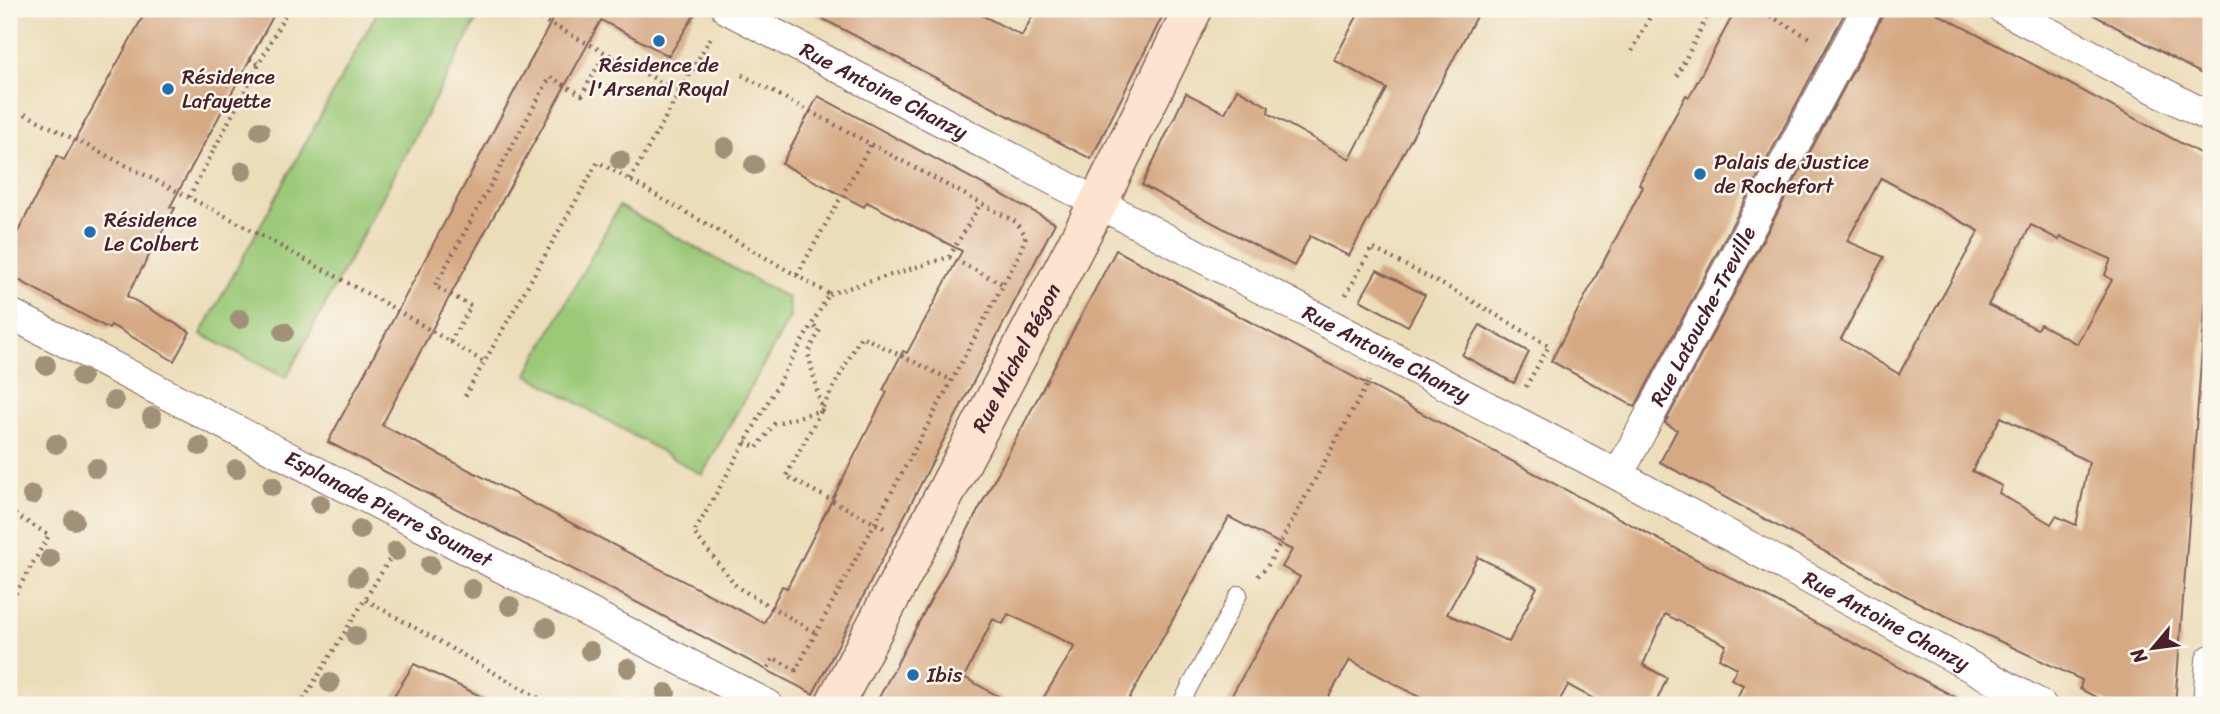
<svg xmlns="http://www.w3.org/2000/svg" width="2220" height="714" viewBox="0 0 2220 714" font-family="Sriracha,sans-serif">
	<style>
		.green { fill: #9bc978; stroke: #727452; stroke-width: 2 }
		.building { fill: #d5a983; fill-rule: evenodd }
		.lines { fill: none; stroke-linecap: round; stroke-linejoin: round }
		.service-casing { stroke: #83625d; stroke-width: 18 }
		.minor-casing { stroke: #83625d; stroke-width: 32 }
		.secondary-casing { stroke: #83625d; stroke-width: 41 }
		.path { stroke: #83625d; stroke-width: 4.5; stroke-dasharray: 2 5; stroke-linecap: butt }
		.service { stroke: #fff; stroke-width: 16 }
		.minor { stroke: #fff; stroke-width: 30 }
		.secondary { stroke: #fde4d0; stroke-width: 38 }
		.tree { fill: #a09178 }
		.poi-dot { fill: #1f6fb2; stroke: #fbf7ec; stroke-width: 2.5 }
		.labels { text-anchor: middle; dominant-baseline: central; stroke-width: 5; stroke-linejoin: round; paint-order: stroke }
		.poi-label { font-size: 21px; fill: #4a1f2b; stroke: #fbf7ec; text-anchor: start }
		.street-label { font-size: 21px; fill: #4a1f2b; stroke: #fbf7ec }
	</style>
	<rect width="100%" height="100%" fill="#fbf7ec"/>
	<filter id="ink" filterUnits="userSpaceOnUse"><feTurbulence type="fractalNoise" baseFrequency=".0143" numOctaves="2"/><feDisplacementMap in="SourceGraphic" scale="14" xChannelSelector="R" yChannelSelector="G"/><feConvolveMatrix kernelMatrix="1 2 1 2 8 2 1 2 1" color-interpolation-filters="sRGB"/></filter>
	<filter id="wash" filterUnits="userSpaceOnUse"><feTurbulence type="fractalNoise" baseFrequency=".00686" numOctaves="4" result="noise"/><feDisplacementMap in="SourceGraphic" scale="28" xChannelSelector="R" yChannelSelector="G"/><feGaussianBlur stdDeviation="1.57" result="paint"/><feColorMatrix in="noise" values="0 0 0 0 0 0 0 0 0 0 0 0 0 0 0 0 0 1.4 0 .05"/><feComposite in="paint" operator="in"/></filter>
	<g filter="url(#wash)">
		<rect width="100%" height="100%" fill="#ecddb9"/>
		<!-- green -->
		<g class="green">
			<polygon points="379,9 462,9 478,18 286,378 201,334"/>
			<polygon points="619,206 788,298 790,317 702,475 527,374"/>
		</g>
		<g id="blocks">
			<!-- building -->
			<g class="building">
				<polygon points="147,9 277,9 170,207 175,208 127,296 190,332 174,361 111,325 109,329 9,275 9,249 57,156 64,160"/>
				<polygon points="558,9 698,9 669,56 601,20 439,316 382,425 764,623 782,586 787,588 887,392 883,390 903,351 907,353 962,251 867,202 864,207 782,164 818,96 1055,223 813,694 328,442"/>
				<polygon points="804,9 970,9 1022,36 1036,9 1166,9 1091,159"/>
				<polygon points="1361,9 1480,9 1349,256 1310,236 1294,266 1142,185 1186,93 1225,113 1237,89 1269,107 1268,113 1350,159 1387,89 1334,60"/>
				<polygon points="1736,9 1847,9 1635,407 1551,361 1643,187 1639,184 1686,95 1689,97"/>
				<path d="M1884 9H1929L2211 159V231L2175 705H2111L2080 689 2082 680 1925 606 1660 462 1677 430 1665 423 1882 17ZM1881 178 1979 231 1899 374 1841 339 1884 257 1847 241ZM2031 225 2059 240 2061 237 2111 259 2105 275 2112 280 2077 344 2040 324 2037 329 1988 305ZM2001 417 2089 462 2076 525 2056 516 2051 524 1999 493 2002 486 1972 471Z"/>
				<polygon points="2083,9 2195,9 2211,17 2211,79"/>
				<path d="M1116 250 1256 325 1970 705H1734L1743 685 1731 679 1737 668 1719 658 1726 645 1665 614 1643 665 1667 678 1655 705H1605L1568 685 1557 705H1434L1350 660 1324 705H1226L1300 577 1282 567 1292 550 1229 517 1126 705H1039L1075 646 1008 614 1003 624 993 619 964 677 1014 705H875ZM1478 557 1537 587 1509 642 1447 614Z"/>
				<polygon points="1377,270 1425,295 1408,326 1360,300"/>
				<polygon points="1480,325 1529,352 1514,383 1462,355"/>
				<polygon points="414,664 499,705 388,705"/>
			</g>
		</g>
	</g>
	<g filter="url(#ink)">
		<use href="#blocks" fill-opacity="0" stroke="#83625d" stroke-width="2"/>
		<g class="lines">
			<!-- service casing -->
			<g class="service-casing">
				<polyline id="service" points="1180,705 1239,594"/>
			</g>
			<!-- minor casing -->
			<g class="minor-casing">
				<g id="minor">
					<path id="s1" d="M727 9 1618 475 2041 705"/>
					<polyline points="2003,9 2211,118"/>
					<path id="s2" d="M9 313 768 705"/>
					<path id="s3" d="M1618 475 1867 9"/>
					<polyline points="2208,705 2211,660"/>
				</g>
			</g>
			<!-- secondary casing -->
			<g class="secondary-casing">
				<g id="secondary">
					<path id="s4" d="M834 705 1098 203 1193 9"/>
				</g>
			</g>
			<!-- path -->
			<g class="path">
				<polyline points="522,9 680,92"/>
				<polyline points="1758,9 1813,40"/>
				<polyline points="1632,51 1654,9"/>
				<polyline points="250,59 259,64"/>
				<polyline points="742,75 1016,222 1026,236 1019,255 796,670 773,658 768,668"/>
				<polyline points="1677,76 1711,9"/>
				<polyline points="25,114 233,220 388,305 484,362"/>
				<polyline points="630,180 711,37"/>
				<polyline points="189,197 288,9"/>
				<polyline points="949,257 981,203"/>
				<polyline points="797,275 871,144"/>
				<polyline points="829,294 949,257 1003,284"/>
				<polyline points="1346,295 1372,248 1457,292 1549,346 1524,390"/>
				<polyline points="450,342 471,306 435,286 550,77 582,95 605,53"/>
				<polyline points="465,396 598,162 829,294 694,533 737,587 816,633"/>
				<polyline points="745,442 757,448 774,424 822,410 808,353 820,330 811,325"/>
				<polyline points="9,511 49,535 9,605"/>
				<polyline points="884,528 786,476 861,336 951,380"/>
				<polyline points="1258,576 1267,567 1369,381"/>
				<polyline points="366,600 551,705"/>
				<polyline points="300,705 396,549"/>
			</g>
			<!-- service -->
			<use href="#service" class="service"/>
			<!-- minor -->
			<use href="#minor" class="minor"/>
			<!-- secondary -->
			<use href="#secondary" class="secondary"/>
		</g>
		<!-- trees -->
		<g class="tree">
			<circle cx="260" cy="131" r="10"/>
			<circle cx="725" cy="147" r="10"/>
			<circle cx="620" cy="160" r="10"/>
			<circle cx="754" cy="165" r="10"/>
			<circle cx="243" cy="171" r="10"/>
			<circle cx="240" cy="319" r="10"/>
			<circle cx="284" cy="332" r="10"/>
			<circle cx="46" cy="365" r="10"/>
			<circle cx="81" cy="377" r="10"/>
			<circle cx="114" cy="401" r="10"/>
			<circle cx="152" cy="417" r="10"/>
			<circle cx="56" cy="444" r="10"/>
			<circle cx="200" cy="446" r="10"/>
			<circle cx="96" cy="468" r="10"/>
			<circle cx="236" cy="469" r="10"/>
			<circle cx="272" cy="486" r="10"/>
			<circle cx="32" cy="495" r="10"/>
			<circle cx="320" cy="504" r="10"/>
			<circle cx="74" cy="520" r="10"/>
			<circle cx="360" cy="530" r="10"/>
			<circle cx="396" cy="551" r="10"/>
			<circle cx="50" cy="559" r="10"/>
			<circle cx="430" cy="565" r="10"/>
			<circle cx="358" cy="577" r="10"/>
			<circle cx="472" cy="589" r="10"/>
			<circle cx="510" cy="606" r="10"/>
			<circle cx="546" cy="628" r="10"/>
			<circle cx="356" cy="636" r="10"/>
			<circle cx="590" cy="651" r="10"/>
			<circle cx="628" cy="668" r="10"/>
			<circle cx="330" cy="683" r="10"/>
			<circle cx="666" cy="693" r="10"/>
		</g>
	</g>
	<!-- markers -->
	<g class="poi-dot">
		<circle cx="659" cy="41" r="7"/>
		<circle cx="168" cy="89" r="7"/>
		<circle cx="1700" cy="174" r="7"/>
		<circle cx="90" cy="232" r="7"/>
		<circle cx="913" cy="675" r="7"/>
	</g>
	<g class="labels">
		<!-- poi labels -->
		<g class="poi-label">
			<text x="659" y="65" text-anchor="middle">Résidence de<tspan x="659" dy="24">l'Arsenal Royal</tspan></text>
			<text x="182" y="77">Résidence<tspan x="182" dy="24">Lafayette</tspan></text>
			<text x="1714" y="162">Palais de Justice<tspan x="1714" dy="24">de Rochefort</tspan></text>
			<text x="104" y="220">Résidence<tspan x="104" dy="24">Le Colbert</tspan></text>
			<text x="927" y="675">Ibis</text>
		</g>
		<!-- street labels -->
		<g class="street-label">
			<text stroke="none"><textPath href="#s1" startOffset="177">Rue Antoine Chanzy</textPath></text>
			<text stroke="none"><textPath href="#s3" startOffset="180">Rue Latouche-Treville</textPath></text>
			<text stroke="none"><textPath href="#s1" startOffset="744">Rue Antoine Chanzy</textPath></text>
			<text stroke="none"><textPath href="#s4" startOffset="392">Rue Michel Bégon</textPath></text>
			<text stroke="none"><textPath href="#s2" startOffset="427">Esplanade Pierre Soumet</textPath></text>
			<text stroke="none"><textPath href="#s1" startOffset="1311">Rue Antoine Chanzy</textPath></text>
		</g>
	</g>
	<!-- margin -->
	<rect width="2220" height="714" fill="none" stroke="#fbf7ec" stroke-width="35"/>
	<!-- north arrow -->
	<g transform="translate(2153 648) rotate(241)" stroke="#fbf7ec" stroke-width="5" paint-order="stroke">
	<path d="M0-5L12 26L0 18L-12 26Z" fill="#4a1f2b"/>
	<text y="-10" font-size="19" font-weight="bold" text-anchor="middle" fill="#4a1f2b">N</text>
	</g>
</svg>
